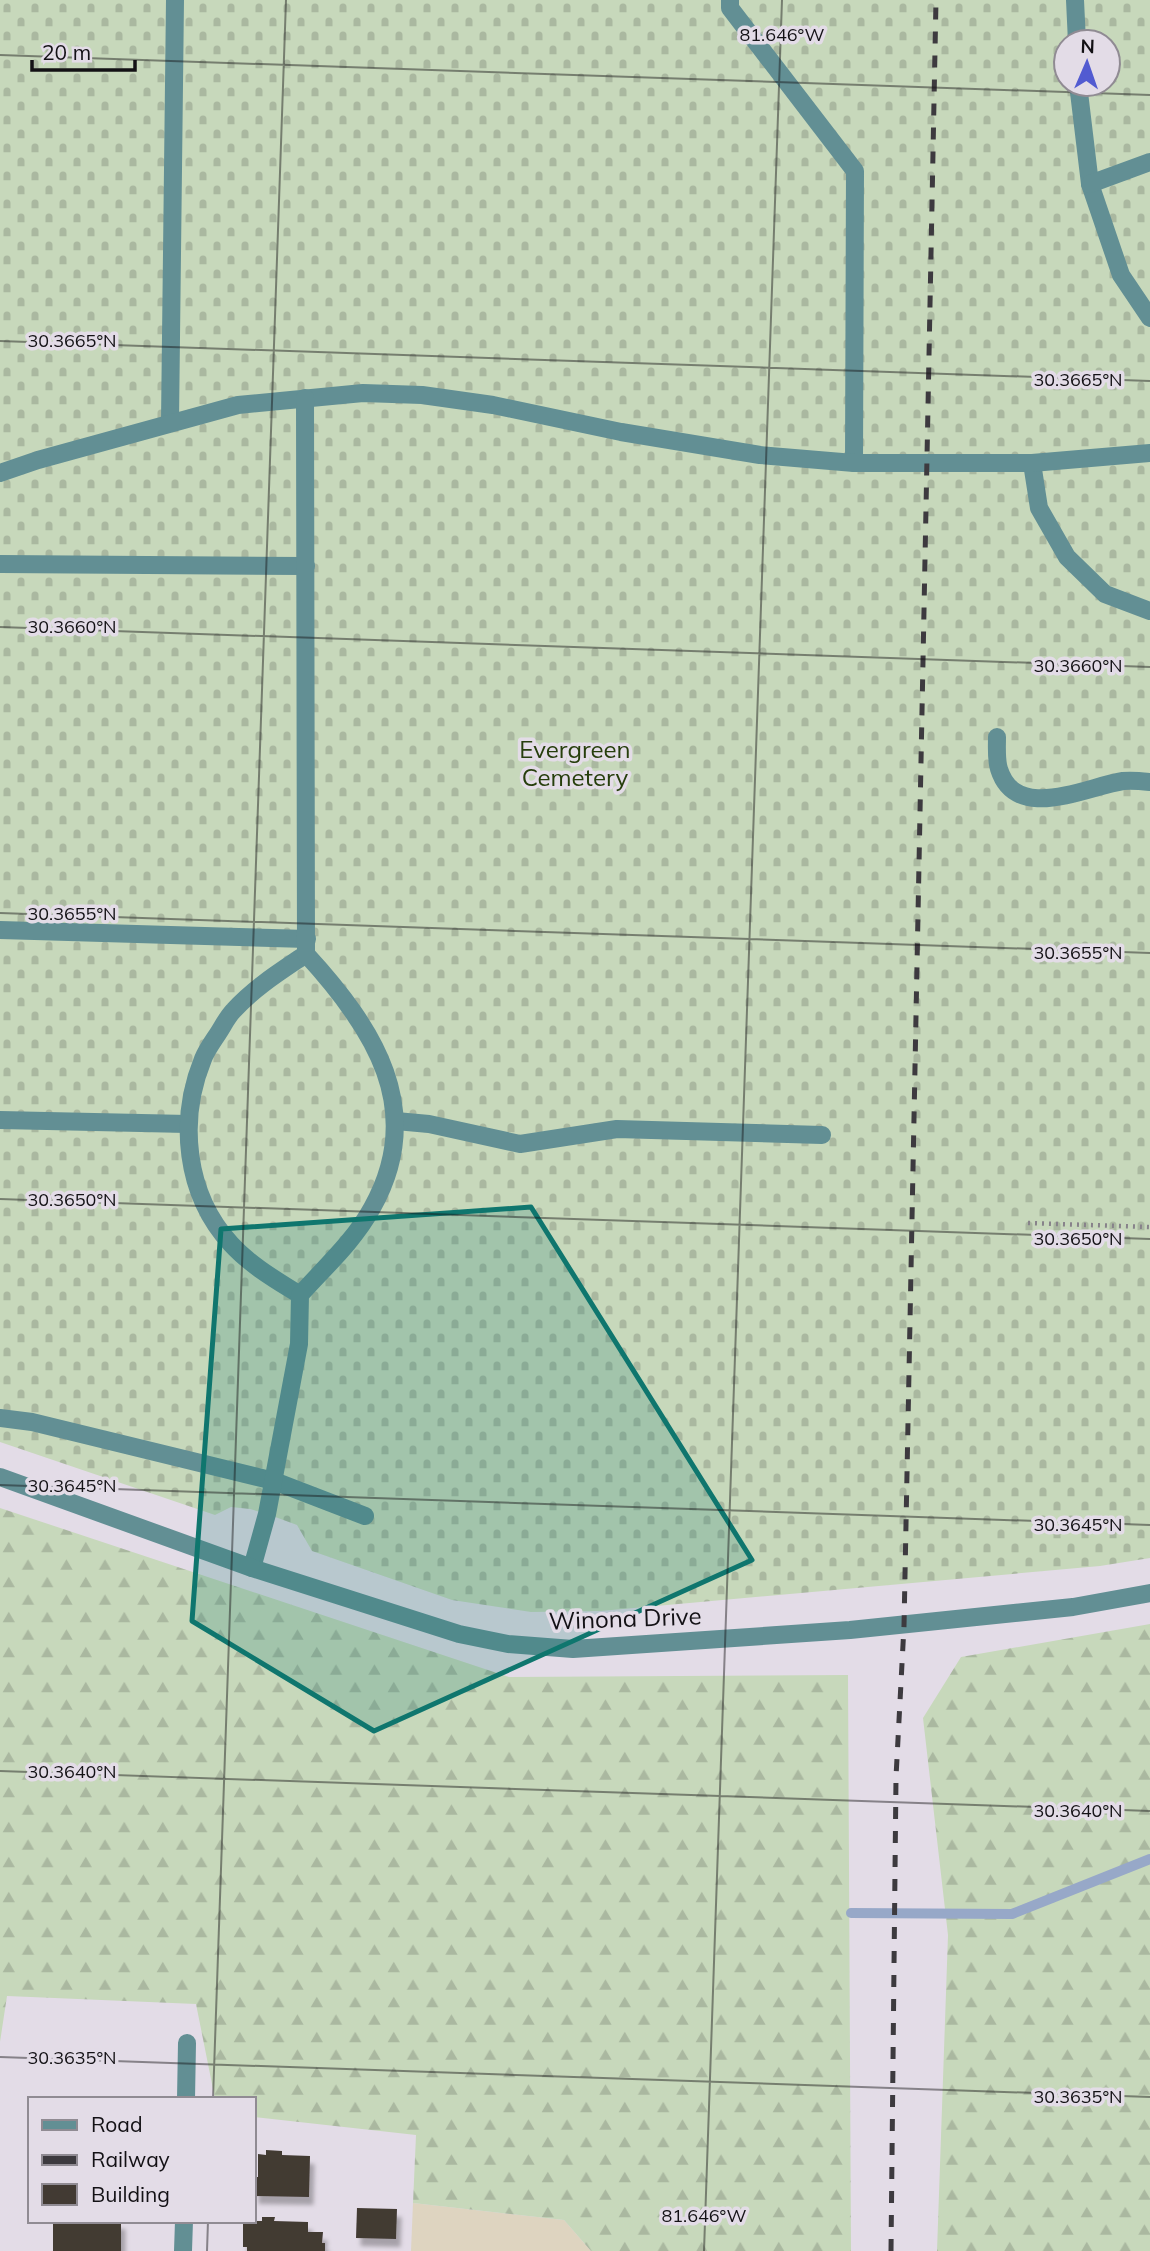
<svg xmlns="http://www.w3.org/2000/svg" width="1150" height="2251" viewBox="0 0 1150 2251" font-family="Mulish,sans-serif">
	<style>
		.industrial { fill: #ded4c0 }
		.forest { fill: url(#forest-firs) }
		.cemetery { fill: url(#cemetery-stones); fill-rule: evenodd }
		.lines { fill: none; stroke-linecap: round; stroke-linejoin: round }
		.stream { stroke: #97a8c8; stroke-width: 10 }
		.building { fill: #423a33; filter: url(#shadow) }
		.path { stroke: #87828a; stroke-width: 4.5; stroke-dasharray: 2 5; stroke-linecap: butt }
		.service { stroke: #628f94; stroke-width: 18 }
		.minor { stroke: #628f94; stroke-width: 18 }
		.tertiary { stroke: #628f94; stroke-width: 18 }
		.rail { stroke: #3d3a3f; stroke-width: 5; stroke-dasharray: 12 12; stroke-linecap: butt }
		.marked { fill: #0f766e; fill-opacity: 0.2; stroke: #0f766e; stroke-width: 5; stroke-linejoin: round }
		.ticks { fill: none; stroke: #131115; stroke-width: 2; stroke-opacity: 0.45 }
		.labels { text-anchor: middle; dominant-baseline: central; stroke-width: 7; stroke-linejoin: round; paint-order: stroke }
		.park-label { font-size: 24px; fill: #263e0c; stroke: #e3dce7 }
		.street-label { font-size: 24px; fill: #131115; stroke: #e3dce7 }
		.ticks-label { font-size: 18px; text-anchor: middle; fill: #131115; stroke: #e3dce7; stroke-width: 7; stroke-linejoin: round; paint-order: stroke }
	</style>
	<defs>
		<pattern id="forest-firs" width="22" height="20" patternUnits="userSpaceOnUse" patternTransform="scale(1.75)"><rect width="22" height="20" fill="#c7d8bb"/><path d="M5 1l3.5 6h-7zM16 11l3.5 6h-7z" fill="#aab8a0"/></pattern>
		<pattern id="cemetery-stones" width="16" height="16" patternUnits="userSpaceOnUse" patternTransform="scale(1.75)"><rect width="16" height="16" fill="#c7d8bb"/><path d="M2 7V4a2 2 0 0 1 4 0v3zM10 15v-3a2 2 0 0 1 4 0v3z" fill="#aab8a0"/></pattern>
		<filter id="shadow"><feDropShadow dx="4.5" dy="8" stdDeviation="2" flood-color="#0004"/></filter>
	</defs>
	<rect width="100%" height="100%" fill="#e3dce7"/>
	<!-- industrial -->
	<polygon class="industrial" points="413,2203 564,2220 591,2251 411,2251"/>
	<!-- forest -->
	<g class="forest">
		<polygon points="0,1508 509,1677 848,1675 851,2251 591,2251 564,2220 413,2203 416,2135 254,2117 254,2099 215,2099 196,2004 7,1996 0,2042"/>
		<polygon points="1150,1624 1150,2251 937,2251 948,1935 923,1718 961,1657"/>
	</g>
	<!-- cemetery -->
	<path class="cemetery" d="M0 0H1150V1558L1100 1566 601 1611 531 1612 452 1600 312 1551 297 1525 267 1514 250 1509 231 1507 215 1515 0 1442ZM1066 42H1108V84H1066Z"/>
	<g class="lines">
		<!-- stream -->
		<polyline class="stream" points="851,1913 1012,1914 1150,1859"/>
	</g>
	<!-- building -->
	<g class="building">
		<polygon points="266,2150 282,2151 282,2155 310,2156 309,2197 254,2196 254,2177 258,2177 258,2154 266,2155"/>
		<polygon points="357,2208 397,2209 396,2239 356,2238"/>
		<polygon points="262,2217 275,2217 274,2221 308,2222 308,2232 323,2232 322,2243 325,2243 325,2251 247,2251 247,2247 243,2247 243,2221 262,2221"/>
		<rect x="53" y="2221" width="68" height="30"/>
	</g>
	<g class="lines">
		<!-- path -->
		<polyline class="path" points="1028,1223 1150,1227"/>
		<!-- service -->
		<g class="service">
			<polyline points="730,0 730,8 855,171 854,463"/>
			<polyline points="1075,0 1077,42"/>
			<polyline points="1078,84 1090,184 1121,275 1150,318"/>
			<polyline points="1090,184 1150,162"/>
			<polyline points="170,422 175,0"/>
			<polyline points="1032,463 1039,508 1067,557 1105,594 1150,611"/>
			<polyline points="0,473 38,460 238,405 363,393 422,395 493,405 621,432 760,455 854,463 1032,463 1150,453"/>
			<polyline points="0,564 306,566"/>
			<path d="M997 737C997 747 996 760 999 769 1016 823 1085 787 1123 781 1132 780 1141 781 1150 782"/>
			<polyline points="0,930 307,939"/>
			<polyline points="0,1120 188,1124"/>
			<polyline points="396,1121 429,1124 520,1144 617,1129 822,1135"/>
			<path d="M300 1295C276 1280 250 1265 231 1244 185 1194 178 1120 203 1059 207 1049 214 1040 219 1032 224 1024 228 1016 234 1010 255 987 281 971 306 954"/>
			<polyline points="0,1418 32,1422 274,1481 365,1516"/>
			<path d="M252 1568 267 1514 299 1344 300 1295C325 1267 354 1241 372 1208 427 1110 374 1028 306 954L305 398"/>
		</g>
		<!-- minor -->
		<g class="minor">
			<polyline points="186,2099 187,2043"/>
			<polyline points="183,2251 184,2221"/>
		</g>
		<!-- tertiary -->
		<polyline class="tertiary" points="0,1477 252,1568 459,1634 508,1644 573,1649 850,1630 1073,1607 1150,1593"/>
		<!-- rail -->
		<polyline class="rail" points="891,2251 896,1777 904,1626 936,0"/>
	</g>
	<!-- marked area -->
	<path class="marked" d="M531 1207 752 1560 374 1731 192 1621 221 1229Z"/>
	<!-- ticks -->
	<path class="ticks" d="M0 55 1150 95M0 341 1150 381M0 627 1150 667M0 913 1150 953M0 1199 1150 1239M0 1485 1150 1525M0 1771 1150 1811M0 2057 1150 2097M213 2099 286 0M207 2251 208 2221M704 2251 782 0"/>
	<g class="labels">
		<!-- park labels -->
		<g class="park-label">
			<text x="575" y="749">Evergreen<tspan x="575" dy="28">Cemetery</tspan></text>
		</g>
		<!-- street labels -->
		<g class="street-label">
			<text transform="translate(625 1618) rotate(-2)">Winona Drive</text>
		</g>
	</g>
	<g class="ticks-label">
		<text x="782" y="41">81.646°W</text>
		<text x="72" y="347">30.3665°N</text>
		<text x="1078" y="386">30.3665°N</text>
		<text x="72" y="633">30.3660°N</text>
		<text x="1078" y="672">30.3660°N</text>
		<text x="72" y="920">30.3655°N</text>
		<text x="1078" y="959">30.3655°N</text>
		<text x="72" y="1206">30.3650°N</text>
		<text x="1078" y="1245">30.3650°N</text>
		<text x="72" y="1492">30.3645°N</text>
		<text x="1078" y="1531">30.3645°N</text>
		<text x="72" y="1778">30.3640°N</text>
		<text x="1078" y="1817">30.3640°N</text>
		<text x="72" y="2064">30.3635°N</text>
		<text x="1078" y="2103">30.3635°N</text>
		<text x="704" y="2222">81.646°W</text>
	</g>
	<!-- legend -->
	<rect x="28" y="2097" width="228" height="126" fill="#e3dce7" stroke="#908b93" stroke-width="2"/>
	<rect x="42" y="2120" width="35" height="10" fill="#628f94" stroke="#908b93" stroke-width="2"/>
	<text x="91" y="2132" font-size="21" fill="#131115">Road</text>
	<rect x="42" y="2155" width="35" height="10" fill="#3d3a3f" stroke="#908b93" stroke-width="2"/>
	<text x="91" y="2167" font-size="21" fill="#131115">Railway</text>
	<rect x="42" y="2184" width="35" height="21" fill="#423a33" stroke="#908b93" stroke-width="2"/>
	<text x="91" y="2202" font-size="21" fill="#131115">Building</text>
	<!-- north arrow -->
	<g transform="translate(1087 63) rotate(2)"><circle r="33" fill="#e3dce7" stroke="#908b93" stroke-width="2"/>
	<path d="M0-5L12 26L0 18L-12 26Z" fill="#525bd1"/>
	<text y="-10" font-size="19" font-weight="bold" text-anchor="middle" fill="#131115">N</text>
	</g>
	<!-- scale -->
	<path d="M32 60v10h103v-10" fill="none" stroke="#131115" stroke-width="3.5"/>
	<text x="42" y="60" font-size="21" fill="#131115" stroke="#e3dce7" stroke-width="5" paint-order="stroke">20 m</text>
</svg>
